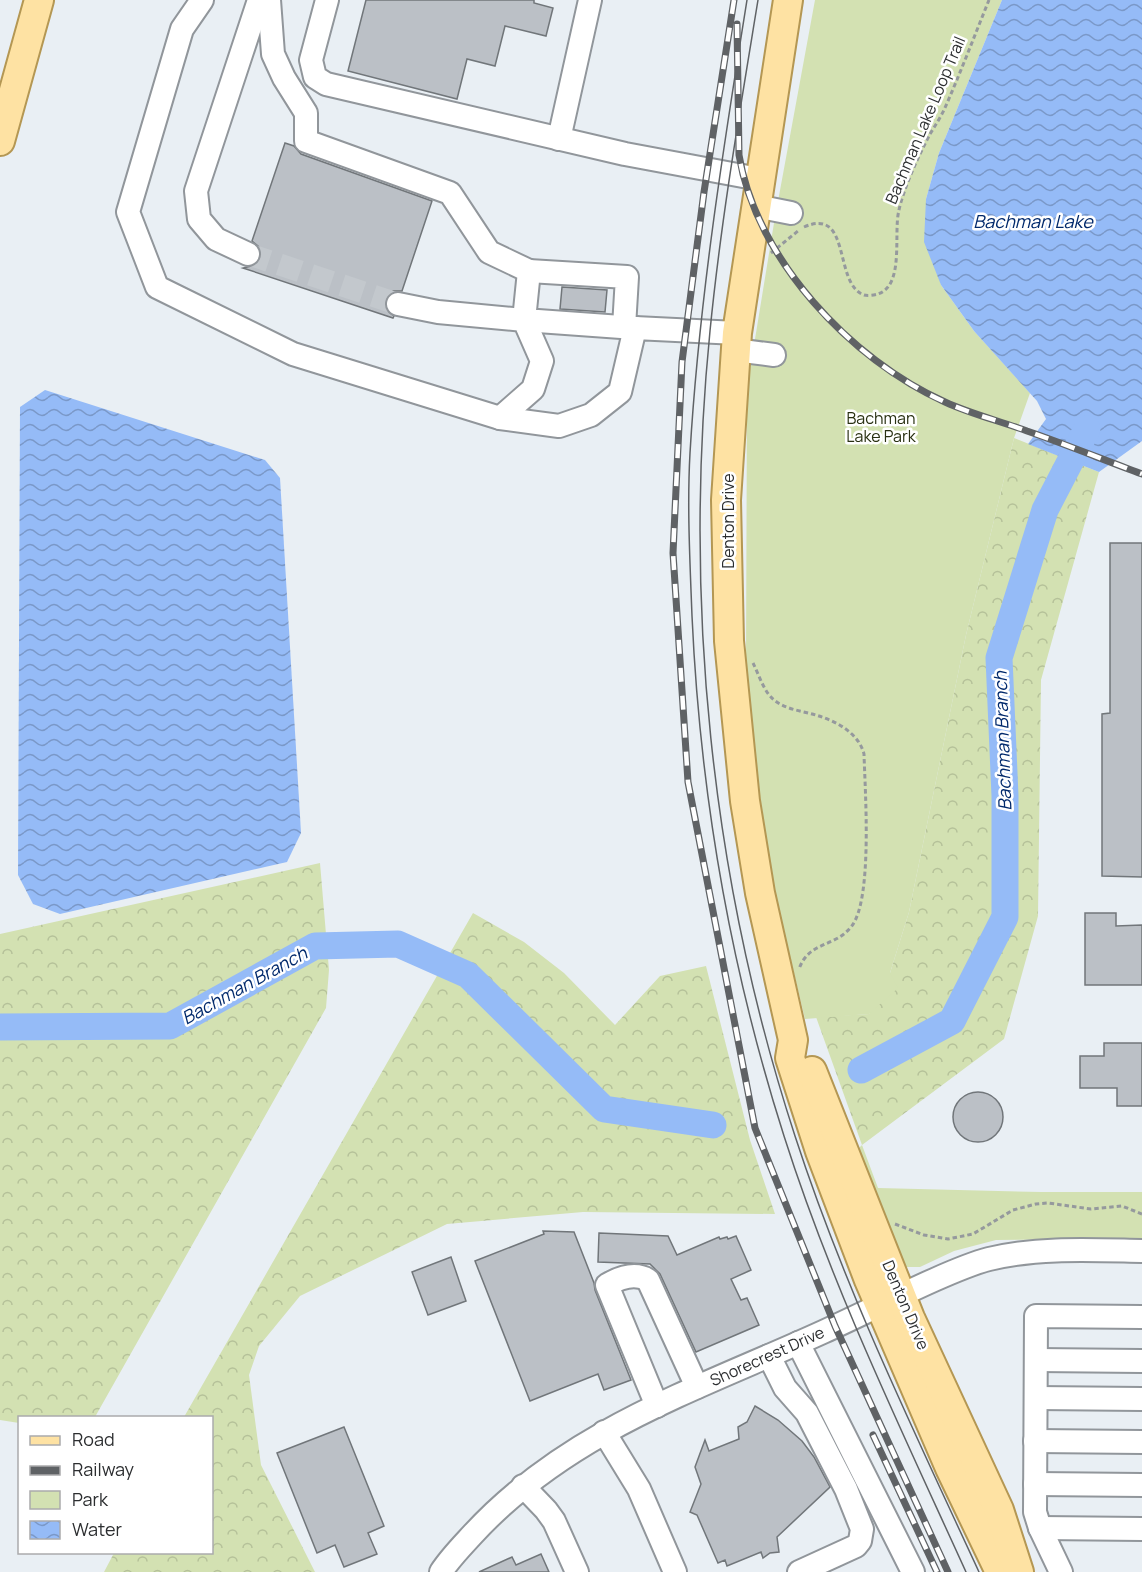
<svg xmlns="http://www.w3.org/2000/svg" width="1142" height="1572" viewBox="0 0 1142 1572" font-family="Manrope,sans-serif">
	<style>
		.forest { fill: url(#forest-crowns) }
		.park { fill: #d3e1b2 }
		.water { fill: url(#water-waves) }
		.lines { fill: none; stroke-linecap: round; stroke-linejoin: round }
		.river { stroke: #95bbf7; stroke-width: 27 }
		.building { fill: #bbc0c6; stroke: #71767a; stroke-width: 1.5 }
		.minor-tunnel { stroke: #c3c8cd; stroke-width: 22; stroke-dasharray: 22 11; stroke-linecap: butt }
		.minor-casing { stroke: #91969b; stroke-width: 26 }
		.major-casing { stroke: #b49753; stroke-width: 32 }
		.path { stroke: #95999d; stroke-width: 3; stroke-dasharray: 4.5 3; stroke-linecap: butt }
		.minor { stroke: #fff; stroke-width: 22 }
		.major { stroke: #fee2a3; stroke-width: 28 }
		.tram { stroke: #5f6265; stroke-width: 1.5 }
		.rail-casing { stroke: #5f6265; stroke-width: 7 }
		.rail { stroke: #fff; stroke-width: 4.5; stroke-dasharray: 14; stroke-linecap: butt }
		.labels { text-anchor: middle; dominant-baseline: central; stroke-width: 5; stroke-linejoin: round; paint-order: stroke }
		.street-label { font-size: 16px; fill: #2c2e30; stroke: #fff }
		.park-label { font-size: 16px; fill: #293012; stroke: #fff }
		.water-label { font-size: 18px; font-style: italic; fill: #00296c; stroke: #fff }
	</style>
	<defs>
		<pattern id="forest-crowns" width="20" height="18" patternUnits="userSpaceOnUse" patternTransform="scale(1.5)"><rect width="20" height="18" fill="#d3e1b2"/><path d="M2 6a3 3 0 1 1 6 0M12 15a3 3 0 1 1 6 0" fill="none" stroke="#b5c199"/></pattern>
		<pattern id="water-waves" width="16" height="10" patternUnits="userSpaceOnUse" patternTransform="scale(1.5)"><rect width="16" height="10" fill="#95bbf7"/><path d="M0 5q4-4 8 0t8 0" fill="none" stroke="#7a98c8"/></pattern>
	</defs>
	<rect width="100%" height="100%" fill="#e9eff4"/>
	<!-- forest -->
	<g class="forest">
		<polygon points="1014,438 1099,472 1041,680 1038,916 1004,1039 862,1145 816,1017 869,1014 890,973 909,912 966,635"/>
		<polygon points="320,863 329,970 326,1008 95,1417 20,1418 19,1423 0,1420 0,934"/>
		<polygon points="473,913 524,942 564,973 615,1025 660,976 706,966 750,1140 775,1214 583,1212 447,1224 300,1296 259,1346 249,1375 261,1465 315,1572 104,1572 114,1553 212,1552 212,1418 184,1417"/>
	</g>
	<!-- park -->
	<g class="park">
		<polygon points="815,0 1002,0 939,153 926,199 941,285 974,331 1030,393 1014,438 966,635 909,912 890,973 898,988 869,1014 805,1019 776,899 757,778 746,658 747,388 774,223"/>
		<polygon points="862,1145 878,1188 1041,1192 1142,1192 1142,1239 996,1240 954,1251 920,1267 906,1267 899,1264 854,1153"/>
	</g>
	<!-- water -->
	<g class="water">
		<polygon points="1002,0 1142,0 1142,441 1099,472 1028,444 1046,419 1037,401 974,331 941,285 924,242 926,199 939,153"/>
		<polygon points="45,390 265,460 280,478 301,833 287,862 60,914 33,904 18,875 20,407"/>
	</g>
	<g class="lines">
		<!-- river -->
		<g class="river">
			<polyline points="0,1027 170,1026 315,946 398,944 468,975 604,1109 713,1125"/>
			<polyline points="861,1070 952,1021 1005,917 1005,796 999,658 1045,510 1087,429"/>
		</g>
	</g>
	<!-- building -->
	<g class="building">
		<polygon points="366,0 534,0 534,3 553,8 546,36 505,26 495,66 467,59 457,99 348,71"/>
		<polygon points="285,143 294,146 301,154 432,201 402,291 393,291 385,301 385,309 394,316 393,318 243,268 255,265 260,259 261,252 259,247 252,241"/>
		<polygon points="562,287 607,290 605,312 560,309"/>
		<polygon points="1110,543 1142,543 1142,877 1102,876 1102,714 1110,713"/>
		<polygon points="1085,913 1116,913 1116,926 1142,925 1142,985 1085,985"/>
		<polygon points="1104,1043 1142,1043 1142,1106 1117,1106 1117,1088 1080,1088 1080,1056 1104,1056"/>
		<circle cx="978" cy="1117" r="25"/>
		<polygon points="543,1231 574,1232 594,1283 595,1290 631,1380 604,1390 598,1374 530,1401 475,1261 544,1234"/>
		<polygon points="599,1233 668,1236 677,1255 719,1237 720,1239 727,1237 728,1239 736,1236 751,1270 731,1279 741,1300 747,1298 759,1325 696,1352 660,1274 650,1264 598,1262"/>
		<polygon points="451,1257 466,1301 428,1315 412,1272"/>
		<polygon points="755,1406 778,1420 802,1441 814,1457 830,1487 777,1537 779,1552 770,1553 763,1558 761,1552 727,1566 725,1560 718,1563 697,1515 690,1512 701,1484 695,1467 705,1440 709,1451 739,1439 738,1427 747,1422"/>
		<polygon points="344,1427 384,1526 368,1533 377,1554 344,1567 335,1545 317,1553 277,1453"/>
		<polygon points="541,1554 549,1572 479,1572 512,1557 516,1565"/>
	</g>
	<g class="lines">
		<!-- minor-tunnel -->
		<polyline class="minor-tunnel" points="248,254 398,304"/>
		<!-- minor casing -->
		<g class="minor-casing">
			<g id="minor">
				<polyline points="202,0 182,29 128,212 157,287 293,354 500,418 559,426 591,415 620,392 635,328 737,333"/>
				<polyline points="269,0 273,54 284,78 306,113 306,141 450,193 489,252 529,271 524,320 635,328"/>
				<polyline points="327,0 311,60 315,77 326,84 625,154 759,179"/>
				<polyline points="559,139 590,0"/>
				<polyline points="756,206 791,213"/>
				<polyline points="248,254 216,239 199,219 196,191 259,0"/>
				<polyline points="529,271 627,277 624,327"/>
				<polyline points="398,304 438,312 524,320 542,361 533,389 500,418"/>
				<polyline points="735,350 774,355"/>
				<polyline points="798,1343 913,1572"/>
				<polyline points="769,1356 785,1388 807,1413 846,1489 862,1529 860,1541 856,1546 799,1572"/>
				<polyline points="1036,1360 1142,1361"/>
				<polyline points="1036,1398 1142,1399"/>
				<path d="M657 1406 607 1285C619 1278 635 1272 648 1280L697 1387"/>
				<polyline points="604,1432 639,1489 675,1572"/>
				<polyline points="1035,1441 1142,1442"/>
				<polyline points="1035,1484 1142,1485"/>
				<polyline points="523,1486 546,1510 554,1521 577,1572"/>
				<polyline points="1040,1528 1142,1529"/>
				<path d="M441 1572C450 1558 462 1546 473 1534 569 1430 698 1389 823 1332 860 1315 896 1297 934 1280 952 1272 970 1264 989 1259 1039 1247 1091 1250 1142 1251"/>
				<polyline points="1061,1572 1040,1528 1035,1512 1036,1316 1142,1317"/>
			</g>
		</g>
		<!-- major casing -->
		<g class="major-casing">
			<g id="major">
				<polyline points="788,0 737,333 726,500 729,641 745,801 760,893 793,1040 790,1058 820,1151 869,1280 950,1468 1000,1572"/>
				<polyline points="0,141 39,0"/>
				<polyline points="812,1071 910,1318 999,1510 1019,1572"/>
			</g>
		</g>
		<!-- path -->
		<g class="path">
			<path d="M804 227C852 206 833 284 864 295 868 296 874 295 878 294 905 285 893 233 899 210 904 187 919 155 930 134 935 126 940 118 944 110 960 74 974 37 989 0"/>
			<polyline points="771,253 798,231"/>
			<path d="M753 663C759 675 764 692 774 700 786 710 804 711 819 716 838 722 859 734 864 754 865 791 873 901 851 927 834 948 809 941 799 969"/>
			<polyline points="895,1224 924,1235 948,1239 973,1234 1013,1210 1036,1204 1048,1203 1091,1209 1122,1206 1142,1214"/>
		</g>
		<!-- minor -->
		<use href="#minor" class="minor"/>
		<!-- major -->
		<use href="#major" class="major"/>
		<!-- tram -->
		<g class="tram">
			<path d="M747 0C723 150 699 301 690 453 687 507 690 562 692 616 700 793 730 967 784 1136 832 1287 901 1429 966 1572"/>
			<path d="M758 0C740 110 721 220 710 331 683 601 711 879 795 1136 844 1287 913 1429 979 1572"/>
		</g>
		<!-- rail casing -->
		<g class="rail-casing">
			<g id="rail">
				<polyline points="734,0 704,192 682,362 673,553 688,782 755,1128 835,1326 948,1572"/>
				<path d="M737 24 739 155C756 259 851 360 945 402 971 414 1000 421 1027 431 1065 444 1104 460 1142 474"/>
				<polyline points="873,1435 937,1572"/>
			</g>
		</g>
		<!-- rail -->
		<use href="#rail" class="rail"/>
	</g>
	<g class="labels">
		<!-- street labels -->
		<g class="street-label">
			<text transform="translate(925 120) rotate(-67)">Bachman Lake Loop Trail</text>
			<text transform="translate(728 521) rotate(-90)">Denton Drive</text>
			<text transform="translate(906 1305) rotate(67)">Denton Drive</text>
			<text transform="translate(767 1356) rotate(-24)">Shorecrest Drive</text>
		</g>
		<!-- park labels -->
		<g class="park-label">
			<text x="881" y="418">Bachman<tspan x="881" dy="18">Lake Park</tspan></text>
		</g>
		<!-- water labels -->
		<g class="water-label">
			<text x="1033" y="221">Bachman Lake</text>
			<text transform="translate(1002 741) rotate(-92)">Bachman Branch</text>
			<text transform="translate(244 985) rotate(-29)">Bachman Branch</text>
		</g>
	</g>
	<!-- legend -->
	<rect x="18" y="1416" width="195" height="138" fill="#ffffff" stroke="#ababac" stroke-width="1.5"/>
	<rect x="30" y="1436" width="30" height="9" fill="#fee2a3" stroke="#ababac" stroke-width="1.5"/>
	<text x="72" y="1446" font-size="18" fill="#2c2e30">Road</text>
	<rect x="30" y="1466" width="30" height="9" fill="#5f6265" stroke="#ababac" stroke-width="1.5"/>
	<text x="72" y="1476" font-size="18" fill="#2c2e30">Railway</text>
	<rect x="30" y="1491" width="30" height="18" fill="#d3e1b2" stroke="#ababac" stroke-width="1.5"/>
	<text x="72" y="1506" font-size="18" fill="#2c2e30">Park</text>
	<rect x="30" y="1521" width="30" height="18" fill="url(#water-waves)" stroke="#ababac" stroke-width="1.5"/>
	<text x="72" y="1536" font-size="18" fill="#2c2e30">Water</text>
</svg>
